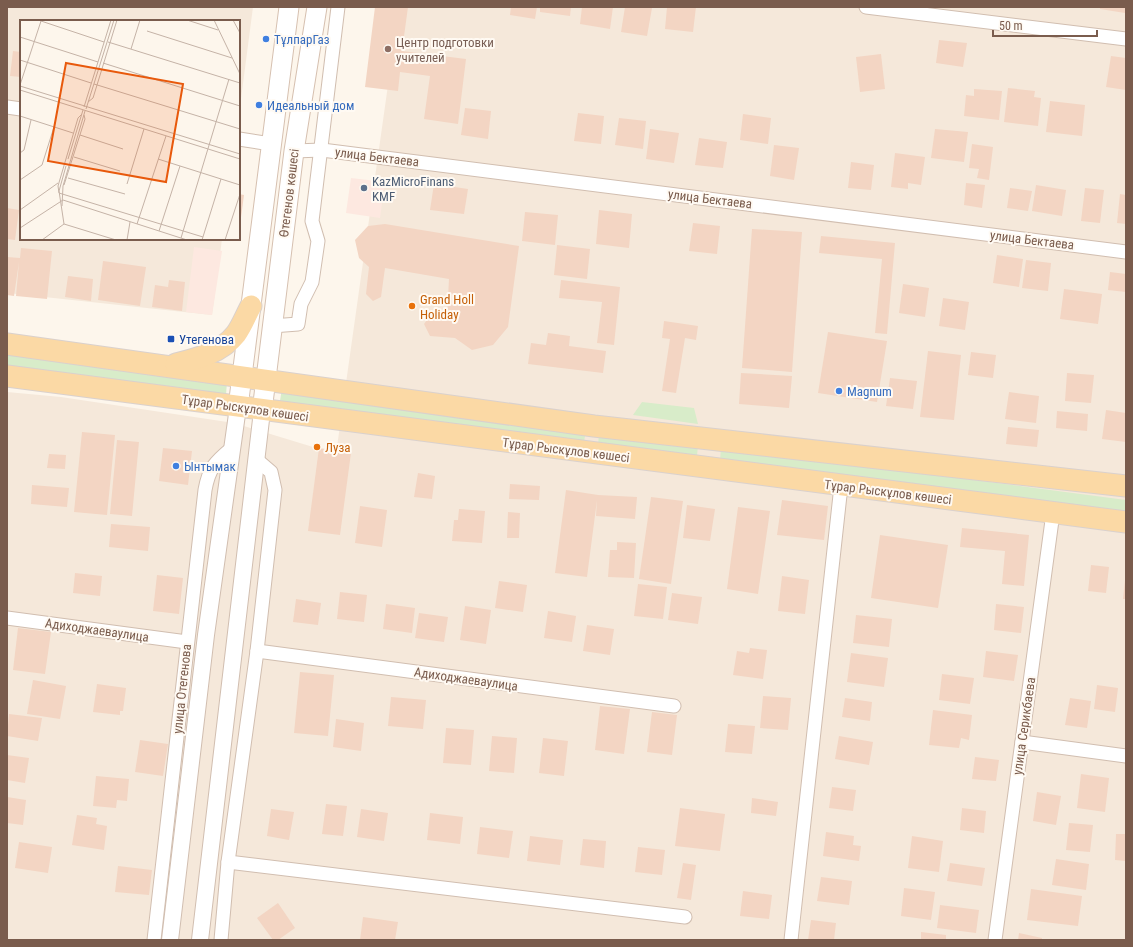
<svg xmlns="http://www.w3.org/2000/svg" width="1133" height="947" viewBox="0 0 1133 947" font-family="'Roboto Condensed',sans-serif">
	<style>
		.residential { fill: #f5e8da }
		.commercial { fill: #fde8e0 }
		.green { fill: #d8ecc9 }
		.building { fill: #f3d5c3 }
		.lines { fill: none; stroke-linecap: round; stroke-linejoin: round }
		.minor-casing { stroke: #d1beb0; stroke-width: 15 }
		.tertiary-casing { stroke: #d1beb0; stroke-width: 18 }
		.secondary-casing { stroke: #d6c0b0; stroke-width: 21 }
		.primary-casing { stroke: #dad1cd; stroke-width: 23 }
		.minor { stroke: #fff; stroke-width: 13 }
		.tertiary { stroke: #fff; stroke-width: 16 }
		.secondary { stroke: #fff; stroke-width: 19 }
		.primary { stroke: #fbd9a5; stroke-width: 21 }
		.shop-dot { fill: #3f7fe0; stroke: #fffaf3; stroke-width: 1.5 }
		.education-dot { fill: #8d6e63; stroke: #fffaf3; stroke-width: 1.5 }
		.service-dot { fill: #5c6f8a; stroke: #fffaf3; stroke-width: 1.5 }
		.food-dot { fill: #e8710a; stroke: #fffaf3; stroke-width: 1.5 }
		.transit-dot { fill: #1a4fb4; stroke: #fffaf3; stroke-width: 1.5 }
		.labels { text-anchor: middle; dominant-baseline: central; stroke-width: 4; stroke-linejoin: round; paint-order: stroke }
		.shop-label { font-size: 13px; fill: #366cbe; stroke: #fffaf3; text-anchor: start }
		.education-label { font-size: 13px; fill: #785e54; stroke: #fffaf3; text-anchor: start }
		.street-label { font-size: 13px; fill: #7a5c4d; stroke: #fffaf3 }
		.service-label { font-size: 13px; fill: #4e5e75; stroke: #fffaf3; text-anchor: start }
		.food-label { font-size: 13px; fill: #c56008; stroke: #fffaf3; text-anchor: start }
		.transit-label { font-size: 13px; fill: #164399; stroke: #fffaf3; text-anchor: start }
		.inset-road { fill: none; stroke: #c5b3a7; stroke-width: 1 }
		.view { fill: #e8590c; fill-opacity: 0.15; stroke: #e8590c; stroke-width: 2 }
		.inset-edge { fill: none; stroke: #7a5c4d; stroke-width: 2 }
	</style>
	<rect width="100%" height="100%" fill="#fdf6ec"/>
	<!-- residential -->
	<g class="residential">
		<polygon points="7,7 253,7 239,114 239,21 21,21 21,239 222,239 212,315 7,293"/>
		<polygon points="399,7 1126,7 1126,940 7,940 7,392 61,397 234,423 336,454"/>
	</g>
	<!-- commercial -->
	<g class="commercial">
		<polygon points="351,178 385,182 380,218 346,213"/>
		<polygon points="194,247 222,251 212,315 186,312"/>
	</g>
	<!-- green -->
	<g class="green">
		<polygon points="7,351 227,382 226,395 7,365"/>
		<polygon points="282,388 586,430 584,442 280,401"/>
		<polygon points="642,402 694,408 698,424 633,415"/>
		<polygon points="599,434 698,445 697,456 598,445"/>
		<polygon points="721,447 1126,500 1126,512 720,461"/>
	</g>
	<!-- building -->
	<g class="building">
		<polygon points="375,7 408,7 402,51 466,59 458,124 424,119 430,76 400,72 398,91 365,87"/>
		<polygon points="511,7 537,7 535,19 510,15"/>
		<polygon points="540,7 571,7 570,16 540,12"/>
		<polygon points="582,7 613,7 610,29 580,24"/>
		<polygon points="625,7 652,8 647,36 621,32"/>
		<polygon points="667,7 696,7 693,32 665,29"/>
		<polygon points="1100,7 1126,7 1125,13 1100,9"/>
		<polygon points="939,40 967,43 963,67 936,63"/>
		<polygon points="13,51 21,52 21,77 10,76"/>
		<polygon points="881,54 885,89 860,92 856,57"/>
		<polygon points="1111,56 1126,58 1126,90 1106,87"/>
		<polygon points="1008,88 1035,91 1034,97 1041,98 1038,126 1004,122"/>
		<polygon points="974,89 1002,91 999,120 964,116 966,95 974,96"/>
		<polygon points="1050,101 1085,105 1082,136 1046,132"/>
		<polygon points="465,108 491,111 488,139 461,135"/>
		<polygon points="578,113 604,116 601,144 574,141"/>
		<polygon points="743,114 771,118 768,144 740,140"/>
		<polygon points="619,118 646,121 643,149 615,145"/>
		<polygon points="650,129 679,133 674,163 646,159"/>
		<polygon points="935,129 968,132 964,162 931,158"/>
		<polygon points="699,138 727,142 723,168 695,165"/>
		<polygon points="972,144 993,147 989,180 977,178 979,169 969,168"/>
		<polygon points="774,145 799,148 794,180 770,176"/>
		<polygon points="895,153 925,157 921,185 908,183 908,189 891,187"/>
		<polygon points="851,162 874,165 871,190 848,188"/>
		<polygon points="966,183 985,185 982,208 964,205"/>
		<polygon points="434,184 468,189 464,214 430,210"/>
		<polygon points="1036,185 1066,190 1062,216 1032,211"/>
		<polygon points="1010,188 1032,191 1028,211 1007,208"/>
		<polygon points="1085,188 1104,190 1100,223 1081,221"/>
		<polygon points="239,194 244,195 240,225 239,225"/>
		<polygon points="1120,194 1126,195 1126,224 1117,223"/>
		<polygon points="7,208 19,210 15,240 7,239"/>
		<polygon points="599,210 632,214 629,248 596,244"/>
		<polygon points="525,212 558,215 555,245 522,241"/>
		<polygon points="693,223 720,226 717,254 689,251"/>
		<polygon points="385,224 519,246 508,327 493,345 472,350 455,338 430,336 424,324 429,317 447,317 449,279 385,268 381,297 373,301 366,294 369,267 359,258 355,240 368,226"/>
		<polygon points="752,229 802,232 792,372 742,368"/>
		<polygon points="821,236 895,243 887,334 875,333 882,259 819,253"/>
		<polygon points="557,245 590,249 587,279 554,275"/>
		<polygon points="21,248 52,251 47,299 16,296 19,262 14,296 7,295 7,257 20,258"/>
		<polygon points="997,255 1023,259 1019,287 993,283"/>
		<polygon points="1026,260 1051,263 1048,291 1022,288"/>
		<polygon points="103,261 146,267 140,306 98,300"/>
		<polygon points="1110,272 1126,274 1126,292 1108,290"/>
		<polygon points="68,276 93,279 91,301 65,297"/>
		<polygon points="169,280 185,282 182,311 152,307 155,285 168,287"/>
		<polygon points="561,280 620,287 614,345 597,343 602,302 559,298"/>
		<polygon points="903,284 929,288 925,317 899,313"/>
		<polygon points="1064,289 1102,294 1098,324 1060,319"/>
		<polygon points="943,298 969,302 965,330 939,326"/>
		<polygon points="664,321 698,326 696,340 685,338 676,393 662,391 670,339 662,338"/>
		<polygon points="828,332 887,341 877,402 818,393"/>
		<polygon points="548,333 570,336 569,346 606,351 603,373 528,364 531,343 546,345"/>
		<polygon points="928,351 961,355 954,420 920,417"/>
		<polygon points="971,352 996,355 993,378 968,375"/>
		<polygon points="741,373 792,376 789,408 739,404"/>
		<polygon points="1067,373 1094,375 1091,403 1065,401"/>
		<polygon points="890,378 917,381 913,409 886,406"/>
		<polygon points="1009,392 1039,396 1036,423 1005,419"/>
		<polygon points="1106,410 1126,413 1126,442 1102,439"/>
		<polygon points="1057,411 1088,414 1087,431 1056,428"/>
		<polygon points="1008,427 1039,430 1037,447 1006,444"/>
		<polygon points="82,432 115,435 107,515 74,512"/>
		<polygon points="117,440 139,442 132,516 110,514"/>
		<polygon points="163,448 192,451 188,485 159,481"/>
		<polygon points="319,448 351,453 340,535 308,531"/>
		<polygon points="49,454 66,455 65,469 47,468"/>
		<polygon points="418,473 435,476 432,499 414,497"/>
		<polygon points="510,484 540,486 539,500 509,499"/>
		<polygon points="32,485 69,488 67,507 31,504"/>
		<polygon points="566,490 598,495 637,497 635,519 596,516 597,500 587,577 555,573"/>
		<polygon points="651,497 683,501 671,584 639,579"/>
		<polygon points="782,500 828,506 824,540 777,535"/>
		<polygon points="687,505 715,509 710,541 683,538"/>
		<polygon points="360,506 387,510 382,547 355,543"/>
		<polygon points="738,507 770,511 758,594 727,589"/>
		<polygon points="459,509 485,511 482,543 452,541 454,520 458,520"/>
		<polygon points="508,512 520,513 519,538 507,538"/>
		<polygon points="111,524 150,527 148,551 109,547"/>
		<polygon points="962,528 1029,535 1024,586 1002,584 1005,551 960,547"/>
		<polygon points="880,535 948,545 938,608 871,598"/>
		<polygon points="617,542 636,543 634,578 608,577 610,550 617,550"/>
		<polygon points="1091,565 1109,567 1106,593 1088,591"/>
		<polygon points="75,573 102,576 100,596 73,593"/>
		<polygon points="157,575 183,578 179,614 153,611"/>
		<polygon points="782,576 809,580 805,614 778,611"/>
		<polygon points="1125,580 1126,580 1126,599 1123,599"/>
		<polygon points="499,581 527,585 523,612 495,608"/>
		<polygon points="638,584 667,587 663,619 634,616"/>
		<polygon points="340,592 367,595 364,622 337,619"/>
		<polygon points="672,593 702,597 698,624 668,620"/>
		<polygon points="296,599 321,603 318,625 293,622"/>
		<polygon points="386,604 415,608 412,633 383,629"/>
		<polygon points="996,604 1024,607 1021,633 994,630"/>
		<polygon points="465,606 491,610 486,644 460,640"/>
		<polygon points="548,611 576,616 572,642 544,638"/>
		<polygon points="419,613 448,617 444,642 415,638"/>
		<polygon points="856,615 892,619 889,647 853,643"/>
		<polygon points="587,625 614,629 610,655 583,651"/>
		<polygon points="18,628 51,632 45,674 13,670"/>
		<polygon points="750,648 767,650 763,679 733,675 737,651 749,653"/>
		<polygon points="986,651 1018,655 1014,681 983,677"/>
		<polygon points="851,653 888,658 884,687 847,682"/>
		<polygon points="300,672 334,675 328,736 294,733"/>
		<polygon points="942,674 974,678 970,704 939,700"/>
		<polygon points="33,680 66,686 60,719 27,714"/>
		<polygon points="97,684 126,688 123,711 120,711 120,715 93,712"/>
		<polygon points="1097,685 1118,688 1115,712 1094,709"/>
		<polygon points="763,696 791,698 788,730 760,728"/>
		<polygon points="391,697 426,700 423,729 388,726"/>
		<polygon points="845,698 872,702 870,721 842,717"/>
		<polygon points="1070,698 1091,701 1087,728 1065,725"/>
		<polygon points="600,706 630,709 624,754 595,750"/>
		<polygon points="933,710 972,715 969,740 961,738 959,748 929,745"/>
		<polygon points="652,712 677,715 672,755 647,752"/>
		<polygon points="9,714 42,718 38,741 7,736"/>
		<polygon points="336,719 364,723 361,751 333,747"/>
		<polygon points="728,724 755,726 752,754 725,752"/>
		<polygon points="446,728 474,730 471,765 443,763"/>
		<polygon points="492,736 517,738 514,773 489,771"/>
		<polygon points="839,736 873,742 869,765 835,759"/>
		<polygon points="543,738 568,741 564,776 539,773"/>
		<polygon points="140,740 168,744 163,776 135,772"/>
		<polygon points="7,755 29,758 25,783 7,780"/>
		<polygon points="975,757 999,760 996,781 972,779"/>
		<polygon points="1081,774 1109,778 1105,812 1077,808"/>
		<polygon points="96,776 129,779 127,801 117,800 116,808 93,806"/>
		<polygon points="832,787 856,790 853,811 829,808"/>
		<polygon points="1037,792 1061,796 1056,825 1033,821"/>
		<polygon points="7,797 26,800 23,825 7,823"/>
		<polygon points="752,798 778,802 776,816 751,813"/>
		<polygon points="326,804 347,806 343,836 322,834"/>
		<polygon points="680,808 725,814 720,851 675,846"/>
		<polygon points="962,808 986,811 984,833 960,830"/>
		<polygon points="271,809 294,812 289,840 267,836"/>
		<polygon points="361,809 388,813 384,841 357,837"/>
		<polygon points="430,813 463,817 460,844 427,840"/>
		<polygon points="77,815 97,818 96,824 107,826 104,850 72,845"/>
		<polygon points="1069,823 1093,825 1090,852 1066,850"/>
		<polygon points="480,827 513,831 509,858 477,854"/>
		<polygon points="826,832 854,836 853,845 861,846 859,861 823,856"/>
		<polygon points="1116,834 1126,834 1126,861 1115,860"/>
		<polygon points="530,836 563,840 560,865 527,861"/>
		<polygon points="912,836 943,841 939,872 908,868"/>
		<polygon points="583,839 606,841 604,868 580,865"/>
		<polygon points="19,842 52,847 48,873 15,868"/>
		<polygon points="638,847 665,850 662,875 635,872"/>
		<polygon points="1056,859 1089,864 1086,890 1052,885"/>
		<polygon points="683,863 696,865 691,900 677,898"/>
		<polygon points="950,863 985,868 982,886 947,881"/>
		<polygon points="118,866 152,870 149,895 115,892"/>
		<polygon points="821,877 852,881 849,905 817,901"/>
		<polygon points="904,888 935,892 931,920 901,916"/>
		<polygon points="1031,889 1082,896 1078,926 1027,920"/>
		<polygon points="743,891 772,895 769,919 740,916"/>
		<polygon points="278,903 295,928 278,940 273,940 257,918"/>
		<polygon points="940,905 979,910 976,933 937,928"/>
		<polygon points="363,917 398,922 395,940 360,940"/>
		<polygon points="811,920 836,923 834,940 808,940"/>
		<polygon points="921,932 946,935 946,940 921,940"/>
		<polygon points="1019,933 1042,938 1042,940 1018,940"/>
	</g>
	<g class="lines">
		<!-- minor casing -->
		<g class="minor-casing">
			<g id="minor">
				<polyline points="866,7 1126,39"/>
				<polyline points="7,107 21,109"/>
				<polyline points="239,139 271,144"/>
				<polyline points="294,151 322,150 1126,252"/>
				<polyline points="272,326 298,324 301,304 312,282 318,241 312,221 338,7"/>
				<polyline points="7,618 187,642"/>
				<polyline points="257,651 674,706"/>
				<polyline points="1022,742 1126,756"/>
				<polyline points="228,862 685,917"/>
				<path d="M154 940 205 490C209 468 215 462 232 448"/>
				<polyline points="221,940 228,862 257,651 275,490 271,472 257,460"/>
				<polyline points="791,940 841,486"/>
				<polyline points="995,940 1053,513"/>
			</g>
		</g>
		<!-- tertiary casing -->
		<g class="tertiary-casing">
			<g id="tertiary">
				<polyline points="170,940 206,635 238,407"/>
				<polyline points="200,940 262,411"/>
			</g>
		</g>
		<!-- secondary casing -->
		<g class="secondary-casing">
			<g id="secondary">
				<polyline points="238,407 289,7"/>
				<polyline points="262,411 294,151 317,7"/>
			</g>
		</g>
		<!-- primary casing -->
		<g class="primary-casing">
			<g id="primary">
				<polyline points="7,344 594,426 1126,486"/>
				<path d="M176 364C197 359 222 352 236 334 242 326 246 315 251 306"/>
				<polyline points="7,376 1126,522"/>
			</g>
		</g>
		<!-- minor -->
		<use href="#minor" class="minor"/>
		<!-- tertiary -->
		<use href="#tertiary" class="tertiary"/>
		<!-- secondary -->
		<use href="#secondary" class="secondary"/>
		<!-- primary -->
		<use href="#primary" class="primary"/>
	</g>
	<!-- markers -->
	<g class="shop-dot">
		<circle cx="266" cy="39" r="4"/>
		<circle cx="259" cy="105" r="4"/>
		<circle cx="839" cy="391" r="4"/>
		<circle cx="176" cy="466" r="4"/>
	</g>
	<circle class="education-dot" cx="388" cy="49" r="4"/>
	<circle class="service-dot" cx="364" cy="188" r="4"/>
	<g class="food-dot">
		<circle cx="412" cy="306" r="4"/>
		<circle cx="317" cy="447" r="4"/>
	</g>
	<rect class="transit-dot" x="167" y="335" width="8" height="8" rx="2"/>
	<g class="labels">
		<!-- shop labels -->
		<g class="shop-label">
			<text x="274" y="39">ТұлпарГаз</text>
			<text x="267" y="105">Идеальный дом</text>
			<text x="847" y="391">Magnum</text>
			<text x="184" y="466">Ынтымак</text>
		</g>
		<!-- education labels -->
		<g class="education-label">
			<text x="396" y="42">Центр подготовки<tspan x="396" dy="15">учителей</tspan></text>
		</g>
		<!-- street labels -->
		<g class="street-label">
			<text transform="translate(377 157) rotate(7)">улица Бектаева</text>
			<text transform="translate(289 193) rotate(-83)">Өтегенов көшесі</text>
			<text transform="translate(710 199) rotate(7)">улица Бектаева</text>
			<text transform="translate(1032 240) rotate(7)">улица Бектаева</text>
			<text transform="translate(245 408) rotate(8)">Тұрар Рыскұлов көшесі</text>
			<text transform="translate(566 450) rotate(7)">Тұрар Рыскұлов көшесі</text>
			<text transform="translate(888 492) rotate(7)">Тұрар Рыскұлов көшесі</text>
			<text transform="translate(97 630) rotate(8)">Адиходжаеваулица</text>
			<text transform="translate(466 679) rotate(8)">Адиходжаеваулица</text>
			<text transform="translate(182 689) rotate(-84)">улица Отегенова</text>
			<text transform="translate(1024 726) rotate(-82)">улица Серикбаева</text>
		</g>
		<!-- service labels -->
		<g class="service-label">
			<text x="372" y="181">KazMicroFinans<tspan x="372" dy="15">KMF</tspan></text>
		</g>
		<!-- food labels -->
		<g class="food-label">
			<text x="420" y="299">Grand Holl<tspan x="420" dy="15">Holiday</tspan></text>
			<text x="325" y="447">Луза</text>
		</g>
		<!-- transit labels -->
		<g class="transit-label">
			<text x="179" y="339">Утегенова</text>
		</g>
	</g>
	<!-- overview -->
	<g transform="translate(20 20)">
		<rect width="220" height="220" fill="#fdf6ec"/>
		<path class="inset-road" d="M18 0 84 22M167 0 198 10M194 0 220 54M213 0 220 13M127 11 212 38M0 17 78 42M88 22 220 63M111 29 120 0M0 40 71 63M83 43 220 86M74 64 220 109M0 65 21 1M0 66 220 134M0 70 220 139M68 82 73 78 97 0M64 87 91 0M66 89 94 0M62 94 58 98 38 166 39 173 183 217M0 96 53 113M60 115 103 129M0 133 4 130 11 100M54 137 100 151M48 139 63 90M138 139 220 165M48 158 105 174M0 160 22 145 34 107M107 164 124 109M44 165 65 99 64 95M42 186 43 166 65 91M0 190 38 163M44 204 39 171 46 146M44 204 96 220M117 204 146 116M0 208 43 180 167 220M139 211 160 146M161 218 209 59M22 220 44 204M107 220 110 202M182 220 201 159M205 220 220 174"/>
		<path class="view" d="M46 43 163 64 146 162 28 141Z"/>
		<rect width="220" height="220" class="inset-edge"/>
	</g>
	<!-- border -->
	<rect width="1133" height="947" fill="none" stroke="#7a5c4d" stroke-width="16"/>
	<!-- scale -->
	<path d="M993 30v6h104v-6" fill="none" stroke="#7a5c4d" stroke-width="2"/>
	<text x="999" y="30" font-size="12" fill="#7a5c4d" stroke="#fffaf3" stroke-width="3" paint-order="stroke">50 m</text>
</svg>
